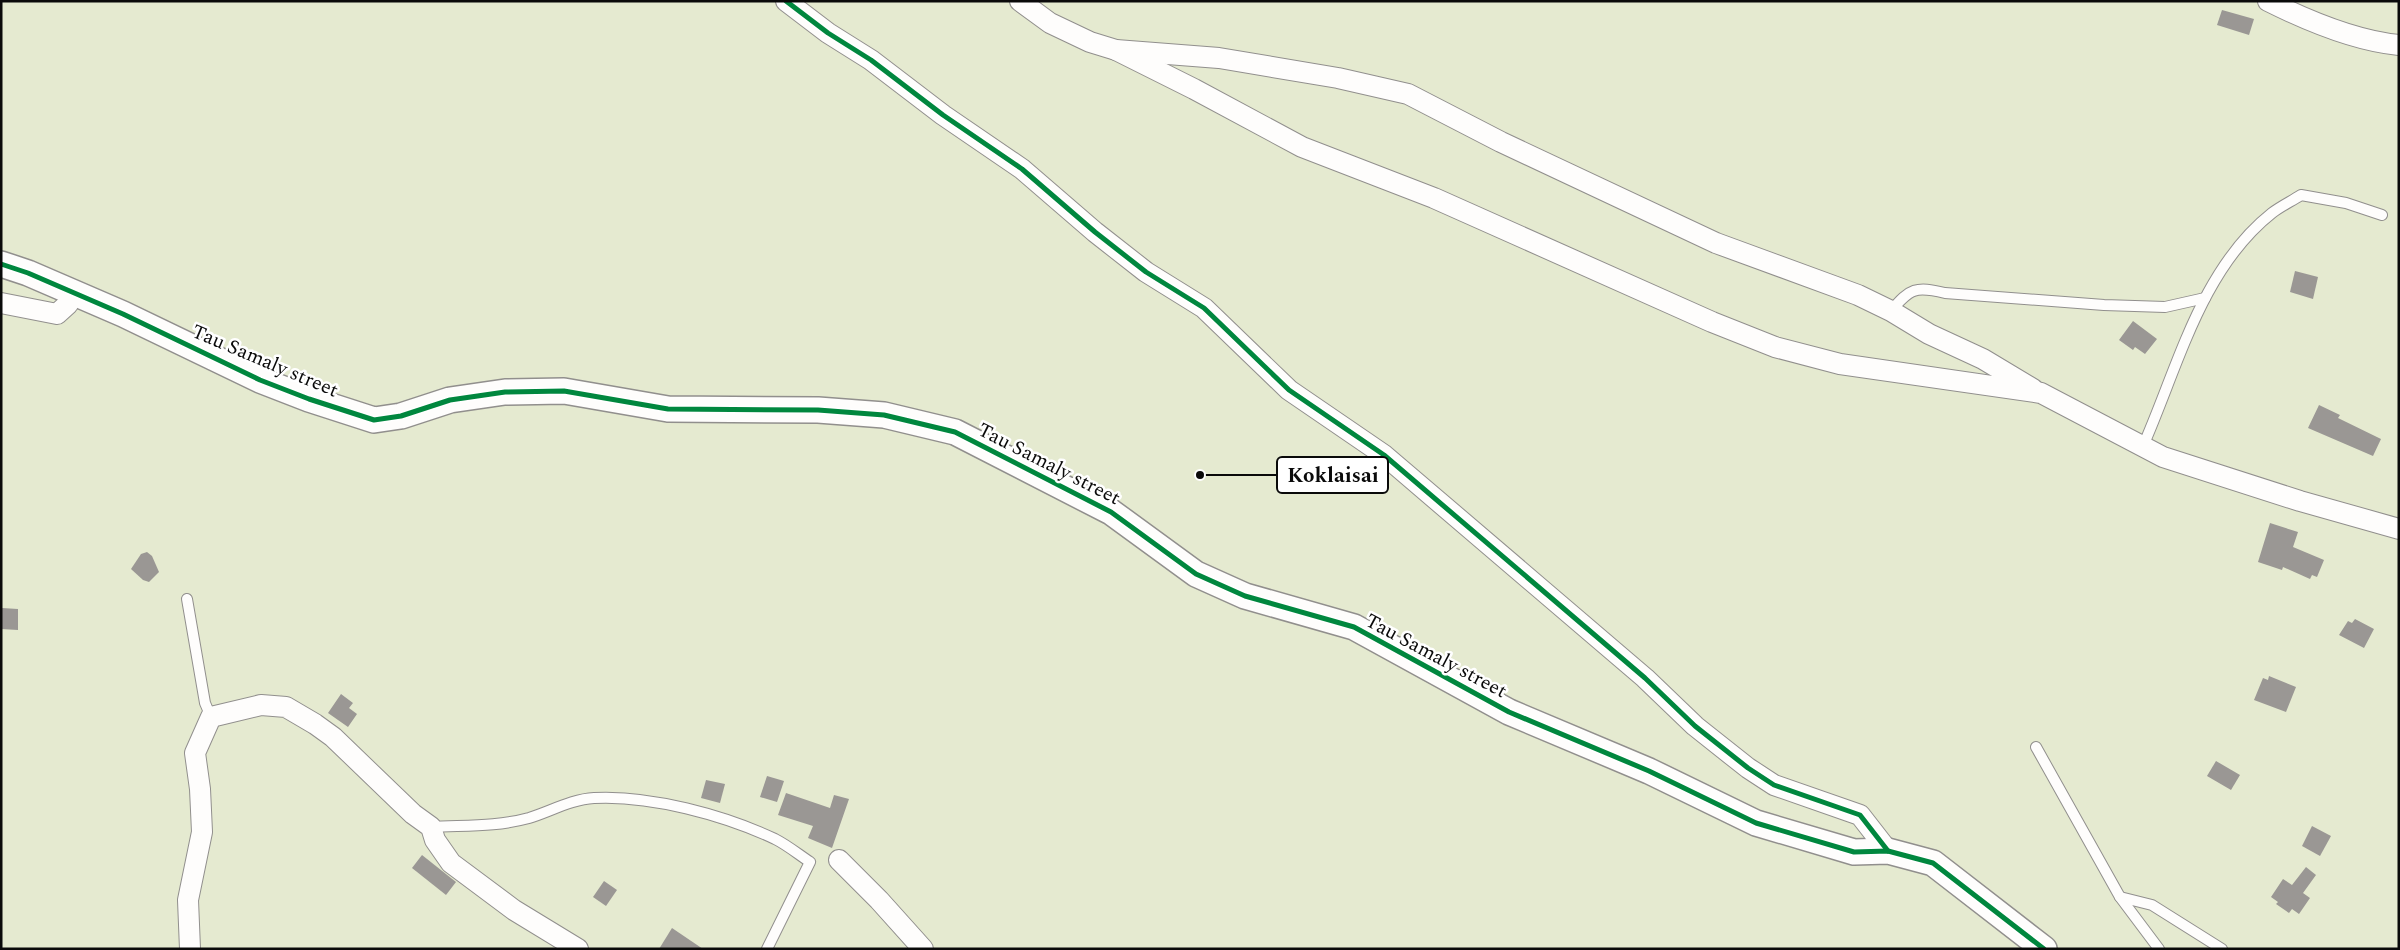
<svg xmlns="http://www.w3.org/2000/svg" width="2400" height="950" viewBox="0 0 2400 950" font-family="Spectral,serif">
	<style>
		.green { fill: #e5ead0 }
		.building { fill: #9a9794 }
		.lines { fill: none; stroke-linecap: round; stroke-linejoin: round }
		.service-casing { stroke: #918f8d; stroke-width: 12 }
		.minor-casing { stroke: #918f8d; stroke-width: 22 }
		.tertiary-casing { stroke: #918f8d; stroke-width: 28 }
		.service { stroke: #fefdfc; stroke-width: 10 }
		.minor { stroke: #fefdfc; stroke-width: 20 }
		.tertiary { stroke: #fefdfc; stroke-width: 25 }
		.cycleway-casing { stroke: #fff; stroke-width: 8 }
		.cycleway { stroke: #00873e; stroke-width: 5 }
		.labels { text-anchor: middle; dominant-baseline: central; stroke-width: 5; stroke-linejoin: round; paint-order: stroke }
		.street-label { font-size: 20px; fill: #0a0a0a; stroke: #fff }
		.leader { fill: none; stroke: #0a0a0a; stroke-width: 2 }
		.callout-dot { fill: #0a0a0a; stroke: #fff; stroke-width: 2 }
		.callout { fill: #fff; stroke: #0a0a0a; stroke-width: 2 }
		.callout-label { font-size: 21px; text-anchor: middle; font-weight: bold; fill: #0a0a0a }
	</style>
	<rect width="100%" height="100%" fill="#f8f4ee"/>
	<!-- green -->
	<rect class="green" x="1" y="1" width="2398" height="948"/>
	<!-- building -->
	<g class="building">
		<polygon points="2222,10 2254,19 2249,35 2217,25"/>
		<polygon points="2295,271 2318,277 2313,299 2290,292"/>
		<polygon points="2133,321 2157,339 2145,354 2135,347 2133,350 2119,340"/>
		<polygon points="2319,405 2340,415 2338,418 2381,439 2373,456 2308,428"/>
		<polygon points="2270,523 2298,532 2293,547 2324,560 2317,577 2312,575 2310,579 2283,567 2282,570 2258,562"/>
		<polygon points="147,552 152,556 159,572 149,582 143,580 131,569 141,554"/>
		<polygon points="2,608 18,609 18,630 1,629"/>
		<polygon points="2355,619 2374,629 2364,648 2339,635 2348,621 2352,623"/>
		<polygon points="2269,676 2296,687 2286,712 2254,700 2263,678 2268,680"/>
		<polygon points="341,694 353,703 349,708 357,714 348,727 328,713"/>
		<polygon points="2216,761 2240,775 2231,790 2207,776"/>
		<polygon points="767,776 784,781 777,802 760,797"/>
		<polygon points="706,780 725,784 720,803 701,798"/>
		<polygon points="786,793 830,808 834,795 849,799 832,848 808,838 813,826 778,815"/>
		<polygon points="2312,826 2331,836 2320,856 2302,846"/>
		<polygon points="422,855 456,882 446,895 412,868"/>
		<polygon points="2306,867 2316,875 2303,893 2310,898 2299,914 2292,909 2289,913 2276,904 2278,902 2271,897 2283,879 2292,885"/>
		<polygon points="604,881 617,890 606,906 593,897"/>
		<polygon points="672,928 703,949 659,949"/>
	</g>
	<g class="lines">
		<!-- service casing -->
		<g class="service-casing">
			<g id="service">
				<path d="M1891 311C1910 288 1916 286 1945 293L2104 305 2165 307 2205 298"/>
				<path d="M2143 446C2178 367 2201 269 2272 213 2281 206 2292 201 2301 195L2346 203 2382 215"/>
				<polyline points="187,599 205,703 211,717"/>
				<polyline points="2036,747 2120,897 2159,949"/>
				<path d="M431 827C464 825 496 827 529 818 549 812 572 799 594 798 650 795 724 815 775 839 787 845 798 854 810 862L767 949"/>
				<polyline points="2120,897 2152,905 2222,949"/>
			</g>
		</g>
		<!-- minor casing -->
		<g class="minor-casing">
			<g id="minor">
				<polyline points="786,1 828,33 871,60 943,115 1022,169 1095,232 1146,272 1204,308 1289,390 1384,455 1645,678 1695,726 1748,768 1774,785 1860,815 1888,851"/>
				<polyline points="1020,1 1050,23 1090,42 1116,50 1219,58 1338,78 1408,94 1501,142 1716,243 1858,295 1891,311 1929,334 1983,359 2033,389"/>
				<path d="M2268 1C2306 20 2356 41 2399 45"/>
				<polyline points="1116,50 1194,89 1302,147 1434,198 1712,322 1775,347 1840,364 2041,393 2163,457 2300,501 2399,529"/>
				<polyline points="1,303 57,314 68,304 70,291"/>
				<polyline points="839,860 879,900 923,949"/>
				<polyline points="190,949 188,900 202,832 200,789 195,753 211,717 261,705 286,707 315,724 333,737 413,814 431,827 435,840 451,863 514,910 578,949"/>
			</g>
		</g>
		<!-- tertiary casing -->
		<g class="tertiary-casing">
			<polyline id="tertiary" points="1,264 28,273 123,314 260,380 309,399 374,420 401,416 450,400 505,392 564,391 668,409 818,410 884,415 955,432 1111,512 1196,574 1245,596 1354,627 1509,712 1649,771 1756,823 1854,852 1888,851 1933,863 2044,949"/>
		</g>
		<!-- service -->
		<use href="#service" class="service"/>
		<!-- minor -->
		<use href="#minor" class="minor"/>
		<!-- tertiary -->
		<use href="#tertiary" class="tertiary"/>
		<!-- cycleway casing -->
		<g class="cycleway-casing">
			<g id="cycleway">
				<polyline points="786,1 828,33 871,60 943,115 1022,169 1095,232 1146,272 1204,308 1289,390 1384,455 1645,678 1695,726 1748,768 1774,785 1860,815 1888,851"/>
				<polyline points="1,264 28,273 123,314 260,380 309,399 374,420 401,416 450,400 505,392 564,391 668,409 818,410 884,415 955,432 1111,512 1196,574 1245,596 1354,627 1509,712 1649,771 1756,823 1854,852 1888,851 1933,863 2044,949"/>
			</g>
		</g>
		<!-- cycleway -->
		<use href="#cycleway" class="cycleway"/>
	</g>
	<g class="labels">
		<!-- street labels -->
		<g class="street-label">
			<text transform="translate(265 361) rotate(23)">Tau Samaly street</text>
			<text transform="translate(1049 464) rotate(27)">Tau Samaly street</text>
			<text transform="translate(1436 656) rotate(28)">Tau Samaly street</text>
		</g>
	</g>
	<!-- callouts -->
	<path class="leader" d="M1200 475L1277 475"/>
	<circle class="callout-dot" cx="1200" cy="475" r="5"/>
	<rect class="callout" x="1277" y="457" width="111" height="36" rx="5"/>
	<g class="callout-label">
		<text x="1333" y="482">Koklaisai</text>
	</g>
	<!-- border -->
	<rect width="2400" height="950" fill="none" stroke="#0a0a0a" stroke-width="5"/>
</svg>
